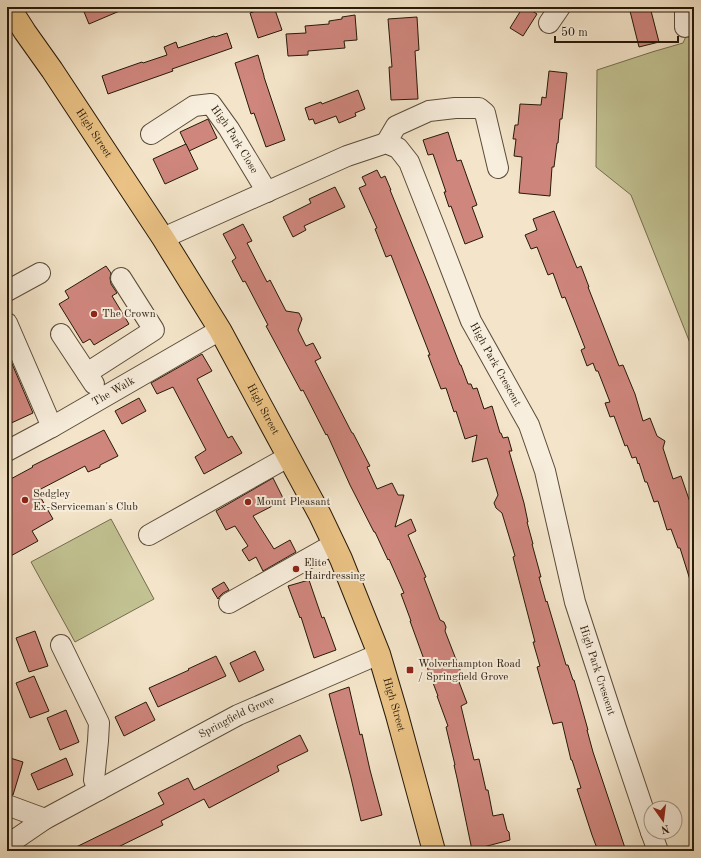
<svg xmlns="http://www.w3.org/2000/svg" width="701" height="858" viewBox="0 0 701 858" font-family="'Old Standard TT',serif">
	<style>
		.green { fill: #c2c292; stroke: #746e4e }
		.building { fill: #cf867d; stroke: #261909 }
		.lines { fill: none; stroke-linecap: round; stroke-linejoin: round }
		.minor-casing { stroke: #5a4c39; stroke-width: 22 }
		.major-casing { stroke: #261909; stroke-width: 24 }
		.minor { stroke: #f8eedd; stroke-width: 20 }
		.major { stroke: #eac285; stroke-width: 22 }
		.poi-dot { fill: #8f2418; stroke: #f8eedd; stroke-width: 1.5 }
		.labels { text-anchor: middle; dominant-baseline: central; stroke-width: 4; stroke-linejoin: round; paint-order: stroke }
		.street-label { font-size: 11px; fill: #261909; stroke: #f8eedd }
		.poi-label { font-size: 11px; fill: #261909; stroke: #f8eedd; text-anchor: start }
	</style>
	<rect width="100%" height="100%" fill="#f4e5ca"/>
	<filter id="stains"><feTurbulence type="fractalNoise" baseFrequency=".005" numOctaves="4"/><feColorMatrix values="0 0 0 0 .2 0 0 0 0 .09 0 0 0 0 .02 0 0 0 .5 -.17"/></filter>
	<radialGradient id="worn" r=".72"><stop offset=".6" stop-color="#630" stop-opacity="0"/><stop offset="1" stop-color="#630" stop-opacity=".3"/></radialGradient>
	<!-- green -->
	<g class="green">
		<polygon points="694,19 694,353 631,195 596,167 597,70 652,52 683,43"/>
		<polygon points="111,519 154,599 75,642 31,562"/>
	</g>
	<!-- building -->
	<g class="building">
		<polygon points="82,7 129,7 89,24"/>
		<polygon points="268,7 274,7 282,30 258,38 250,13"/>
		<polygon points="523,7 526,7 537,14 523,36 510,28"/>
		<polygon points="629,7 650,7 659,42 639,47"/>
		<polygon points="355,15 357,40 344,41 345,48 308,51 308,55 288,56 286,34 306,33 305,26 329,24 329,21 342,19 342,17"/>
		<polygon points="417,17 419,50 415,51 418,99 391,100 389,67 392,67 388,19"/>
		<polygon points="227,33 232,48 172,69 173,71 108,94 102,76 142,62 143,63 167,55 164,47 176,42 178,48 214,36 215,37"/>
		<polygon points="258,55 264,76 264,77 285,140 266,147 254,113 251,114 235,63"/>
		<polygon points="549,71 567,73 562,119 560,119 558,143 557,143 554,167 552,167 550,196 519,193 522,157 514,156 516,139 513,139 515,125 518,125 520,104 541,105 542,97 546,98"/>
		<polygon points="358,90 365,109 355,113 356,116 339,123 336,116 315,124 313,119 309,120 305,108 321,102 322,104"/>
		<polygon points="208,119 217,138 189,151 180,132"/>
		<polygon points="448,132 457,161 461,160 477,205 472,207 483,237 465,244 451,206 449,207 444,192 446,192 433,154 428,155 423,140"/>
		<polygon points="186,144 198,169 165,184 153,159"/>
		<polygon points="377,170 381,178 385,176 391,190 390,190 429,286 460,365 461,365 468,384 471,384 473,389 477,388 484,409 492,406 500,433 501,433 503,438 508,437 512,451 509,451 524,503 528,522 527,522 533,544 532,544 541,577 539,577 546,602 547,601 566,665 568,665 573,680 574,680 588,730 587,730 593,752 626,851 598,851 592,835 577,789 581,788 572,760 571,760 562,722 553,724 537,667 540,666 533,642 535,642 513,557 515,556 502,513 496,508 494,503 498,495 487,458 472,462 477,435 465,439 456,411 454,412 446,388 441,389 428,355 430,355 391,255 386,257 375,229 377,228 359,188 366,185 362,177"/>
		<polygon points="335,187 345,207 304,226 306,230 293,237 283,217 311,203 309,199"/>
		<polygon points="554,211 577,268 581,266 589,287 588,287 619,366 623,365 635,394 643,421 650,418 657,436 665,441 663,448 673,479 681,476 694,514 694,583 691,583 680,548 678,548 671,529 667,530 658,501 654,502 647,482 645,482 639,463 638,464 636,457 632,458 627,445 625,446 614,416 610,417 605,403 610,402 598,371 596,371 593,363 587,366 581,350 585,348 565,297 562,298 553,273 548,275 537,247 531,249 525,235 537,230 533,219"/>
		<polygon points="243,224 252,241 247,243 267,282 270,280 286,311 299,313 302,319 298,330 306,346 313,343 321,358 315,361 352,433 353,433 370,466 367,467 377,489 392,483 398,495 404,495 395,527 411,519 416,531 408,535 426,577 424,578 440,620 444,622 446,627 445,631 464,680 459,682 467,703 461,706 474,760 479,759 486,790 488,790 493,816 503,814 507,830 509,832 510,840 472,850 457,778 454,765 455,765 446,727 448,726 437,696 438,696 422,654 410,621 411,621 401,594 404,593 389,559 388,560 375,532 374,532 350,485 327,434 326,435 303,390 301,391 272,337 266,326 268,325 245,281 243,282 232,261 236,258 223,234"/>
		<polygon points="106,266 111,273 110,278 111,284 117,293 112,296 129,324 94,345 90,339 83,343 59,304 69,298 65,291"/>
		<polygon points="7,352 33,413 7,425"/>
		<polygon points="202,354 212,371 197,379 228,438 232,436 242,453 204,474 195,457 206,450 173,387 157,394 151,383"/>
		<polygon points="139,398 146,411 122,424 115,411"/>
		<polygon points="104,430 118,456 100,465 100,467 88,472 85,466 37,491 53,519 32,531 38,541 7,558 7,481 33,467 32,466"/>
		<polygon points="273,478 284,500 253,516 274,549 290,540 296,552 263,571 256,557 249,561 242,550 248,546 235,526 226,530 216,511"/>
		<polygon points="309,580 322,618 324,617 336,650 314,658 301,617 300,618 288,586"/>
		<polygon points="224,582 229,590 223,593 219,597 218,599 212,589"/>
		<polygon points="35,631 48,666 29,672 16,638"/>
		<polygon points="255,651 264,670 239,682 230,663"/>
		<polygon points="216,656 226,676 158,707 149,688 189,670 188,669"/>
		<polygon points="34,676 49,711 30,718 16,683"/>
		<polygon points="349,687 360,735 362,734 370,770 382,815 361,821 351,778 329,694"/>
		<polygon points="146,702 155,720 124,736 115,717"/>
		<polygon points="66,710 79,742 60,750 47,718"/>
		<polygon points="300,735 308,751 277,766 279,771 209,808 204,799 161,821 163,825 110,851 68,851 164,804 158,793 188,778 194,790"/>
		<polygon points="7,757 23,762 13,795 7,794"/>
		<polygon points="66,758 73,775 38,790 31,774"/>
	</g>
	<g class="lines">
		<!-- minor casing -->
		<g class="minor-casing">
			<g id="minor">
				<polyline points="685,7 685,27"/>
				<polyline points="549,23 560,7"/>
				<path id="s1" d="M151 134 194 106 211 104 229 129 267 192"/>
				<polyline points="386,143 396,126 429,111 455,108 479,108 485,113 498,168"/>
				<path id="s2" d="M163 238 347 156 386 143 398 148 409 162 437 233 471 321 529 425 545 471 575 602 616 728 651 832"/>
				<polyline points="7,291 40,273"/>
				<polyline points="7,323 52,427"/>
				<polyline points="61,334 94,384"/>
				<polyline points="87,373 154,330 121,278"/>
				<path id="s3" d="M7 451 52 427 220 330"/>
				<polyline points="149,535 288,457"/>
				<polyline points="229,603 334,544"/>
				<polyline points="61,645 99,723 98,741 94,780 99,790"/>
				<polyline points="7,805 45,819"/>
				<polyline points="651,832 658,851"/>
				<path id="s4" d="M7 845 45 819 238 715 379 654"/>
			</g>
		</g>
		<!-- major casing -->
		<g class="major-casing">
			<g id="major">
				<path id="s5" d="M9 7 25 32 52 70 163 238 220 330 320 515 341 559 379 654 397 715 434 851"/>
			</g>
		</g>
		<!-- minor -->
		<use href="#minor" class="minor"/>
		<!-- major -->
		<use href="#major" class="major"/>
	</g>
	<!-- markers -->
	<g class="poi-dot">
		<circle cx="94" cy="314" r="4"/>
		<circle cx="25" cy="500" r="4"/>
		<circle cx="248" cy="502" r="4"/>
		<circle cx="296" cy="569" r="4"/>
		<rect x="406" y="666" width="8" height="8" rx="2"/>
	</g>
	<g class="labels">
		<!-- street labels -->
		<g class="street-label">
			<text stroke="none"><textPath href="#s5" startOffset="152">High Street</textPath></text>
			<text stroke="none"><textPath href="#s1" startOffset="111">High Park Close</textPath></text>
			<text stroke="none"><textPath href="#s2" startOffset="494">High Park Crescent</textPath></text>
			<text stroke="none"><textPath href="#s3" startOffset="122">The Walk</textPath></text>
			<text stroke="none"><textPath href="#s5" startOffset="476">High Street</textPath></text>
			<text stroke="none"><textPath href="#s2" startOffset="818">High Park Crescent</textPath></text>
			<text stroke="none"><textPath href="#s5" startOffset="800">High Street</textPath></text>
			<text stroke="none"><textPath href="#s4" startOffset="263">Springfield Grove</textPath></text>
		</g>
		<!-- poi labels -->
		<g class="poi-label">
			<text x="102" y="314">The Crown</text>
			<text x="33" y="494">Sedgley<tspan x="33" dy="13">Ex-Serviceman's Club</tspan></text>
			<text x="256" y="502">Mount Pleasant</text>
			<text x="304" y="563">Elite<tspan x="304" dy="13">Hairdressing</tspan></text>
			<text x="418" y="664">Wolverhampton Road<tspan x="418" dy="13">/ Springfield Grove</tspan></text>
		</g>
	</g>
	<!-- margin -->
	<rect width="701" height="858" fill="none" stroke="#f4e5ca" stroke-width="24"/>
	<rect x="8" y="8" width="685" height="842" fill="none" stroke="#261909" stroke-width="2"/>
	<rect x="12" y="12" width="677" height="834" fill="none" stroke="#261909"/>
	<!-- north arrow -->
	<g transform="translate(663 820) rotate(166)"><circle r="19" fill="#f8eedd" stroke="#a49988"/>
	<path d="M0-3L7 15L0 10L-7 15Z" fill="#8f2418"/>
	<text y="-6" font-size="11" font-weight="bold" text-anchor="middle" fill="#261909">N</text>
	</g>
	<!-- scale -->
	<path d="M555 36v6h123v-6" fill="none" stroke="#261909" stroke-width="2"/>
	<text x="561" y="36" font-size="12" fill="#261909" stroke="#f8eedd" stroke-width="3" paint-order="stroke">50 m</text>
	<rect width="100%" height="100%" filter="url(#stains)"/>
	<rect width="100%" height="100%" fill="url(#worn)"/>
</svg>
